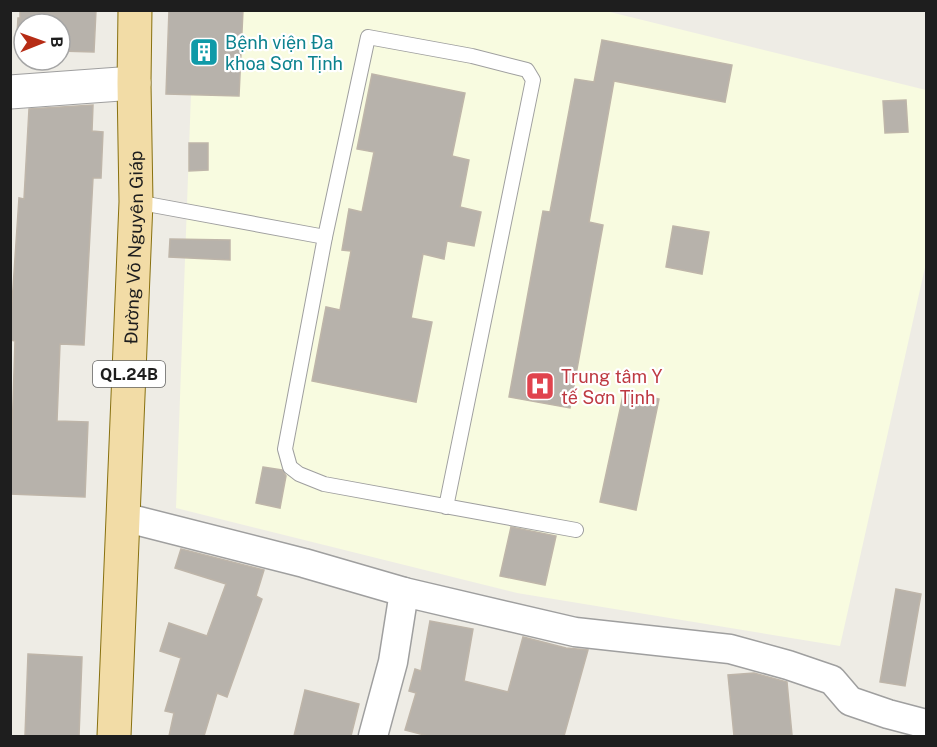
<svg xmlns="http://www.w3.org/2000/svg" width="937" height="747" viewBox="0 0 937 747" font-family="'Public Sans',sans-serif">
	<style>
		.education { fill: #f8fbe0 }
		.building { fill: #b7b2ab; stroke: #beb5a9; stroke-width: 1.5 }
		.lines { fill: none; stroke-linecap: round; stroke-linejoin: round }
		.service-casing { stroke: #9f9f9f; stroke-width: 16 }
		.minor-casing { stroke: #9f9f9f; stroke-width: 31 }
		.tertiary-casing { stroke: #9f9f9f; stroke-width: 35 }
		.primary-casing { stroke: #887110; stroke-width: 35 }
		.service { stroke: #fff; stroke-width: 14 }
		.minor { stroke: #fff; stroke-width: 28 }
		.tertiary { stroke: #fff; stroke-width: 33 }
		.primary { stroke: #f2dca6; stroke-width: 33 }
		.labels { text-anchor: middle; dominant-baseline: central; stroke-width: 4.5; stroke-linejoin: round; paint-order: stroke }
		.shield { fill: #fff; stroke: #626262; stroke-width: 1.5 }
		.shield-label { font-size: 16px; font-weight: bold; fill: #1e1e1e }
		.culture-label { font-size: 18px; fill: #0d838f; stroke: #fff; text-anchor: start }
		.street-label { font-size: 18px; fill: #1e1e1e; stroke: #fff }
		.health-label { font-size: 18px; fill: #be3a42; stroke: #fff; text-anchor: start }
	</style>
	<rect width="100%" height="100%" fill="#eeece5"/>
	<!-- education -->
	<polygon class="education" points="194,11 606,11 926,90 926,263 840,646 517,593 176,508"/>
	<!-- building -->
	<g class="building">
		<polygon points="20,10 96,10 94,52 60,51 60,24 24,24 24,50 16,50 18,18 20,18"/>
		<polygon points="169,10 243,10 239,96 166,94"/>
		<polygon points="602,40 732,65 725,102 614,81 589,222 603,225 570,408 509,397 543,211 550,212 575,79 594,82"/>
		<polygon points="372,74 465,93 452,156 469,160 460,207 481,212 474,246 447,241 444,259 423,254 411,318 432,322 416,402 312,381 326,307 340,310 351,251 342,250 349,209 362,212 374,152 357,149"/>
		<polygon points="906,100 908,132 885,133 883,101"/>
		<polygon points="93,105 92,131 103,132 101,178 93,178 84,345 60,344 57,421 88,422 85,497 10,494 15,341 10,340 10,333 19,198 24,199 29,109"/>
		<polygon points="189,143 208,143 208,170 189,171"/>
		<polygon points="673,226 709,232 702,274 666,267"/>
		<polygon points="170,239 230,240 230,260 169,257"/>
		<polygon points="624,391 659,399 636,510 600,502"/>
		<polygon points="263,467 282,470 286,476 280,508 256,503"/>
		<polygon points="511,527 556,536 545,585 500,576"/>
		<polygon points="181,549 264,570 256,596 262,599 227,697 217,693 204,736 169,736 174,713 165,711 181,658 160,651 169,623 207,636 226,584 175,568"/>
		<polygon points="896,589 921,594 905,686 880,682"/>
		<polygon points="430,621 473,629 464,681 508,692 523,637 566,648 588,650 564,736 428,736 405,730 416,693 409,691 415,669 421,671"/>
		<polygon points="28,654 82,657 79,736 25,736"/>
		<polygon points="754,673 787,682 792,735 734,736 728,675"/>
		<polygon points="305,690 359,704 351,736 294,736"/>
	</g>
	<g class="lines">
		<!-- service casing -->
		<g class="service-casing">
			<g id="service">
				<polyline points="136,202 325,237"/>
				<polyline points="446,507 533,80 527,70 472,56 368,37 325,237 285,449 290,467 299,474 324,484 576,530"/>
			</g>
		</g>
		<!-- minor casing -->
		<g class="minor-casing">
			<g id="minor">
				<polyline points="123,517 304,563 404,592 575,632 730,649 788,665 832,680 850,701 888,714 926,724"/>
				<polyline points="373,736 393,662 404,592"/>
			</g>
		</g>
		<!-- tertiary casing -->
		<g class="tertiary-casing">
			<polyline id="tertiary" points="10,92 134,83"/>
		</g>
		<!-- primary casing -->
		<g class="primary-casing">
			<g id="primary">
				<path id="s1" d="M114 736 136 202 134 83 135 10"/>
			</g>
		</g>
		<!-- service -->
		<use href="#service" class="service"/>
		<!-- minor -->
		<use href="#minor" class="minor"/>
		<!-- tertiary -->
		<use href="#tertiary" class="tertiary"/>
		<!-- primary -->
		<use href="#primary" class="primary"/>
	</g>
	<!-- icons -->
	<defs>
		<g id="building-square" transform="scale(1.5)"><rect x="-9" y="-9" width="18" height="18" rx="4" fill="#0f9aa8" stroke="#fff"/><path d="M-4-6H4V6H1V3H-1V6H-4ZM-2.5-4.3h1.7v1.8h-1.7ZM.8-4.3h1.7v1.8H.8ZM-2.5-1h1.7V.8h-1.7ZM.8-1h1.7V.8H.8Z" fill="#fff"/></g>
		<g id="hospital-square" transform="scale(1.5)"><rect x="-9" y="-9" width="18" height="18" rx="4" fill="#e0444e" stroke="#fff"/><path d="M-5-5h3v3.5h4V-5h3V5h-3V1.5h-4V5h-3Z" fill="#fff"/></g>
	</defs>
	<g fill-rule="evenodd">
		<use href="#building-square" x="204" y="52"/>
		<use href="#hospital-square" x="540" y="386"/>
	</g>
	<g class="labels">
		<!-- shield labels -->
		<rect class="shield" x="93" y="361" width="72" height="26" rx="4.5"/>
		<g class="shield-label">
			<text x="129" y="374">QL.24B</text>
		</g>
		<!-- culture labels -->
		<g class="culture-label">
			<text x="225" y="42">Bệnh viện Đa<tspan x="225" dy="21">khoa Sơn Tịnh</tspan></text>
		</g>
		<!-- street labels -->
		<g class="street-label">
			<text stroke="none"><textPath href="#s1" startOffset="489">Đường Võ Nguyên Giáp</textPath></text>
		</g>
		<!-- health labels -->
		<g class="health-label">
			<text x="561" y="376">Trung tâm Y<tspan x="561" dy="21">tế Sơn Tịnh</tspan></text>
		</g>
	</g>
	<!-- border -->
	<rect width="937" height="747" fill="none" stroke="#1e1e1e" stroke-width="24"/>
	<!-- north arrow -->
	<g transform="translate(42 42) rotate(89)"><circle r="28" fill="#ffffff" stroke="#a5a5a5" stroke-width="1.5"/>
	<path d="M0-4.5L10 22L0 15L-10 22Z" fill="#b62c15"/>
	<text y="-9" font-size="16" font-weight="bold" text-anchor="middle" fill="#1e1e1e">B</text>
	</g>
</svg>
